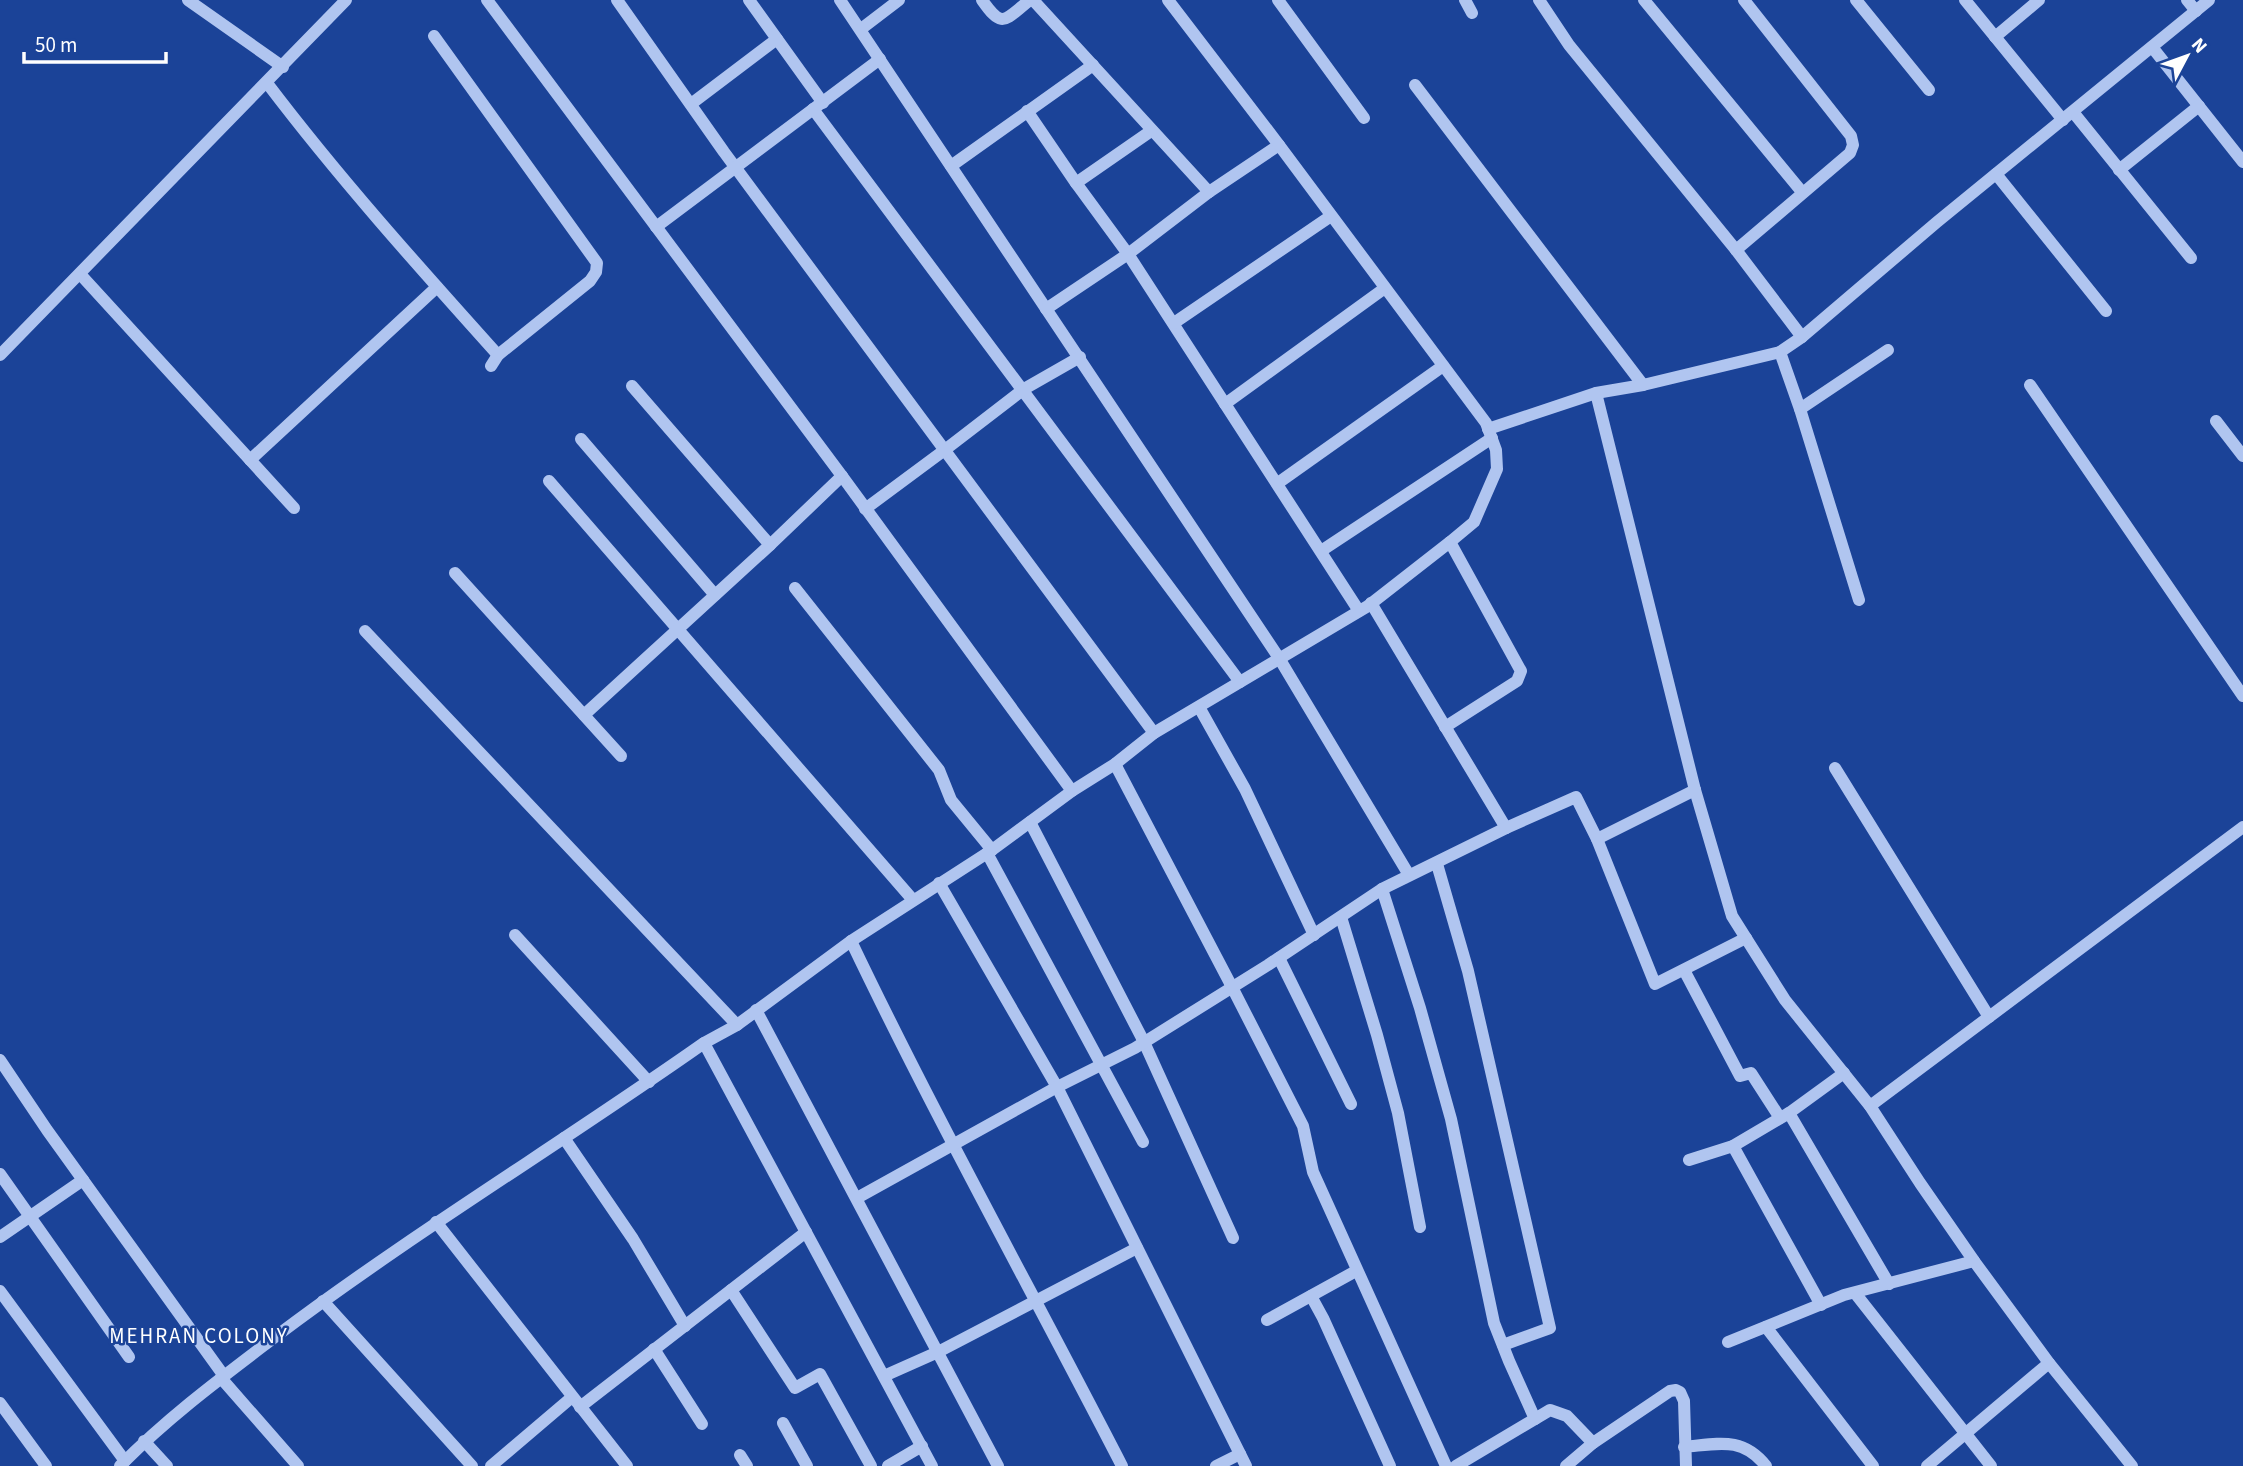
<svg xmlns="http://www.w3.org/2000/svg" width="2243" height="1466" viewBox="0 0 2243 1466" font-family="'Source Sans 3',sans-serif">
	<style>
		.lines { fill: none; stroke-linecap: round; stroke-linejoin: round }
		.minor { stroke: #b0c5f0; stroke-width: 12 }
		.labels { text-anchor: middle; dominant-baseline: central; stroke-width: 5; stroke-linejoin: round; paint-order: stroke }
		.neighbourhood-label { font-size: 21px; letter-spacing: 2px; fill: #fff; stroke: #1b4398 }
	</style>
	<rect width="100%" height="100%" fill="#1b4398"/>
	<g class="lines">
		<!-- minor -->
		<g class="minor">
			<polyline points="188,0 283,67"/>
			<polyline points="487,0 842,476 1072,791"/>
			<polyline points="617,0 724,152 1154,733"/>
			<polyline points="749,0 823,103"/>
			<polyline points="840,0 1279,658 1409,875"/>
			<path d="M982 0C1003 30 1004 20 1030 0"/>
			<polyline points="1033,0 1209,192"/>
			<polyline points="1278,0 1364,118"/>
			<polyline points="1465,0 1472,13"/>
			<polyline points="1539,0 1569,45 1736,250 1802,337"/>
			<polyline points="1644,0 1802,192"/>
			<polyline points="1856,0 1929,90"/>
			<polyline points="1965,0 2063,120"/>
			<polyline points="2187,0 2196,11"/>
			<polyline points="861,29 899,0"/>
			<polyline points="434,36 597,263 596,272 590,281 498,355 491,366"/>
			<polyline points="1995,37 2039,0"/>
			<polyline points="2152,47 2243,162"/>
			<path d="M267 83C339 178 419 267 498 355"/>
			<polyline points="1415,85 1643,385"/>
			<polyline points="691,104 777,39"/>
			<polyline points="813,109 1240,682"/>
			<polyline points="1027,111 1076,183 1128,254 1359,611"/>
			<polyline points="2073,112 2191,258"/>
			<polyline points="951,166 1093,65"/>
			<polyline points="2119,170 2199,106"/>
			<polyline points="1996,174 2106,311"/>
			<polyline points="1076,183 1151,131"/>
			<polyline points="656,227 880,59"/>
			<polyline points="1736,250 1850,153 1853,145 1851,136 1744,0"/>
			<polyline points="80,274 294,508"/>
			<polyline points="1046,309 1128,254 1209,192 1279,145"/>
			<polyline points="1174,323 1331,216"/>
			<polyline points="1780,352 1800,409 1859,600"/>
			<polyline points="0,355 346,0"/>
			<polyline points="2030,385 2243,696"/>
			<polyline points="632,386 770,545"/>
			<polyline points="1596,393 1695,790 1732,916 1785,1000 1870,1106 1920,1183 1974,1261 2049,1363 2132,1466"/>
			<polyline points="1225,404 1385,288"/>
			<polyline points="1800,409 1888,350"/>
			<polyline points="2216,421 2243,456"/>
			<polyline points="1488,429 1596,393 1643,385 1780,352 1802,337 1937,222 2209,0"/>
			<polyline points="581,439 715,595"/>
			<polyline points="250,460 437,287"/>
			<polyline points="549,481 913,900"/>
			<polyline points="1278,483 1443,366"/>
			<polyline points="865,509 946,449 1024,389 1080,357"/>
			<polyline points="1321,551 1492,438"/>
			<polyline points="455,573 621,756"/>
			<polyline points="795,588 939,770 951,800 992,850"/>
			<polyline points="1371,603 1506,828"/>
			<polyline points="365,631 737,1025"/>
			<polyline points="1199,707 1245,789 1314,935"/>
			<polyline points="584,715 770,545 842,476"/>
			<polyline points="1445,727 1517,681 1521,671 1450,542"/>
			<polyline points="1115,764 1232,987 1303,1126 1313,1172 1446,1466"/>
			<polyline points="1835,768 1989,1017"/>
			<polyline points="1030,822 1144,1042 1233,1238"/>
			<polyline points="1597,839 1695,790"/>
			<polyline points="987,853 1143,1142"/>
			<polyline points="1437,864 1468,971 1550,1328 1503,1345"/>
			<polyline points="939,883 1057,1087 1246,1466"/>
			<polyline points="1382,889 1420,1008 1451,1119 1494,1323 1509,1361 1535,1419"/>
			<polyline points="1341,917 1377,1035 1398,1113 1420,1227"/>
			<polyline points="515,935 649,1082"/>
			<path d="M851 941C936 1119 1032 1291 1122 1466"/>
			<polyline points="1279,958 1351,1104"/>
			<polyline points="1684,970 1740,1076 1751,1073 1780,1118"/>
			<polyline points="756,1010 998,1466"/>
			<polyline points="704,1043 932,1466"/>
			<polyline points="0,1060 47,1130 224,1376"/>
			<polyline points="1870,1106 2243,827"/>
			<polyline points="1789,1113 1889,1284"/>
			<polyline points="564,1138 633,1239 685,1326"/>
			<polyline points="1733,1146 1821,1305"/>
			<polyline points="1689,1160 1733,1146 1789,1113 1844,1073"/>
			<polyline points="0,1174 129,1357"/>
			<polyline points="857,1198 1057,1087 1135,1048 1268,965 1382,889 1506,828 1576,797 1597,839 1655,984 1746,938"/>
			<polyline points="436,1222 627,1466"/>
			<polyline points="0,1237 83,1180"/>
			<polyline points="731,1290 795,1388 820,1374 871,1466"/>
			<polyline points="0,1291 125,1461"/>
			<polyline points="1855,1293 1991,1466"/>
			<polyline points="1311,1296 1323,1318 1390,1466"/>
			<polyline points="323,1301 472,1466"/>
			<polyline points="1267,1320 1356,1271"/>
			<polyline points="1766,1327 1873,1466"/>
			<polyline points="1728,1342 1844,1295 1974,1261"/>
			<polyline points="654,1349 702,1424"/>
			<polyline points="884,1376 938,1352 1137,1248"/>
			<polyline points="221,1378 298,1466"/>
			<polyline points="0,1403 46,1466"/>
			<polyline points="580,1407 806,1232"/>
			<polyline points="783,1423 807,1466"/>
			<polyline points="144,1441 167,1466"/>
			<path d="M1684 1447C1718 1444 1742 1436 1766 1466"/>
			<polyline points="740,1455 747,1466"/>
			<path d="M120 1466C167 1418 221 1378 275 1337 413 1233 562 1143 704 1043L737 1025 851 941 992 850 1072 791 1115 764 1154 733 1368 606 1450 542 1474 522 1497 469 1496 450 1486 423 1279 145 1168 0"/>
			<polyline points="491,1466 571,1398"/>
			<polyline points="888,1466 922,1446"/>
			<polyline points="1216,1466 1240,1454"/>
			<polyline points="1456,1466 1550,1410 1567,1416 1593,1443"/>
			<polyline points="1566,1466 1593,1443 1670,1391 1676,1390 1680,1392 1684,1401 1686,1466"/>
			<polyline points="1927,1466 2049,1363"/>
		</g>
	</g>
	<g class="labels">
		<!-- neighbourhood labels -->
		<g class="neighbourhood-label">
			<text x="199" y="1336">MEHRAN COLONY</text>
		</g>
	</g>
	<!-- north arrow -->
	<g transform="translate(2187 56) rotate(49)" stroke="#1b4398" stroke-width="5" paint-order="stroke">
	<path d="M0-5L12 26L0 18L-12 26Z" fill="#ffffff"/>
	<text y="-10" font-size="19" font-weight="bold" text-anchor="middle" fill="#ffffff">N</text>
	</g>
	<!-- scale -->
	<path d="M24 52v10h142v-10" fill="none" stroke="#ffffff" stroke-width="3.5"/>
	<text x="35" y="52" font-size="21" fill="#ffffff" stroke="#1b4398" stroke-width="5" paint-order="stroke">50 m</text>
</svg>
